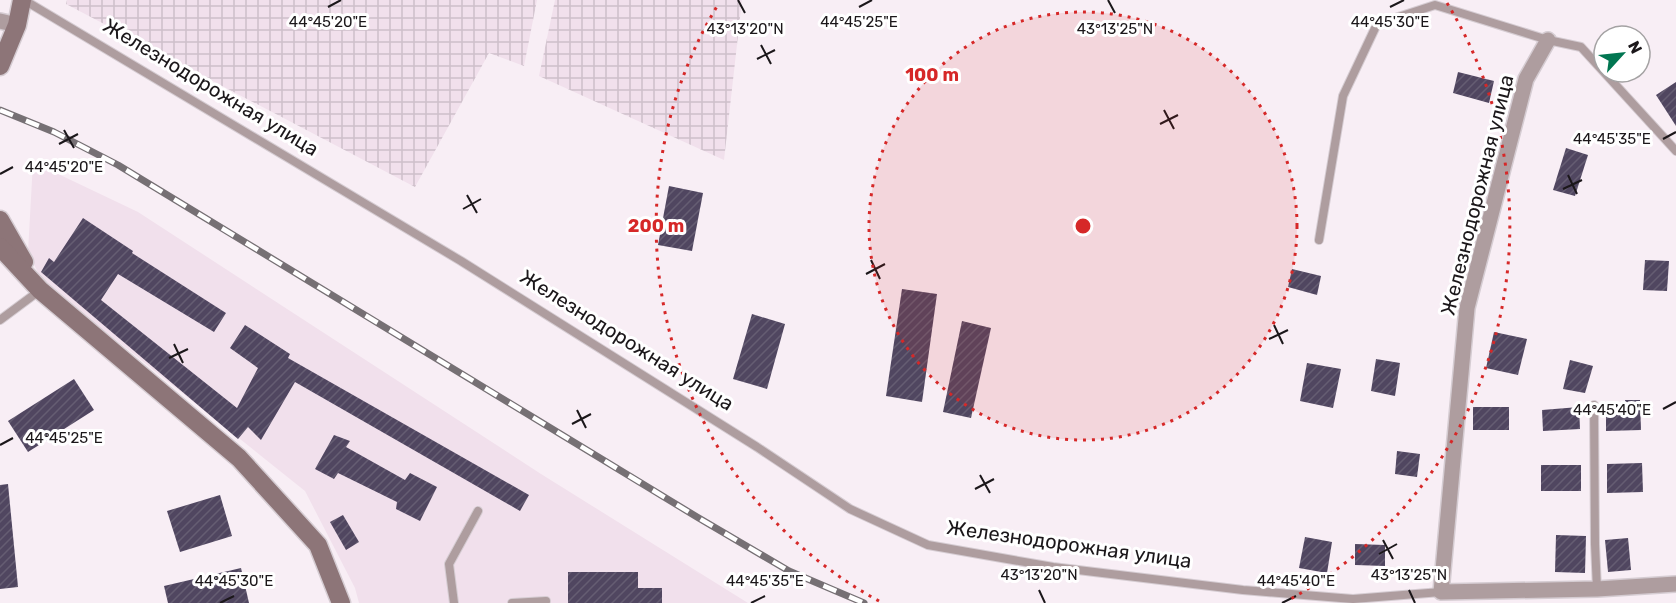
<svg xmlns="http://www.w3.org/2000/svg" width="1676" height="603" viewBox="0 0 1676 603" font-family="Rubik,sans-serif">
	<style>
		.built { fill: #f1e0ec }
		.industrial { fill: url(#industrial-grid) }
		.building { fill: url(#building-hatch) }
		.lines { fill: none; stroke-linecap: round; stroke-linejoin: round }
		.lane-casing { stroke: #d5ccd2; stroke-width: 10 }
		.street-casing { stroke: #d5ccd2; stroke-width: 18 }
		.secondary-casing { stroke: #d5ccd2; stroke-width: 21 }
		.lane { stroke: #ae9d9f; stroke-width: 8 }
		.street { stroke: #ae9d9f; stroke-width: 15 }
		.secondary { stroke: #8d7578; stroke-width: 18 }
		.rail-casing { stroke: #767074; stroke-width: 7 }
		.rail { stroke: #fff; stroke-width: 4.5; stroke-dasharray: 14; stroke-linecap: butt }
		.ticks { fill: none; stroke: #1b171a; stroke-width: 2 }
		.ring { fill: none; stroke: #d62828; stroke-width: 3; stroke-dasharray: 3 6 }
		.labels { text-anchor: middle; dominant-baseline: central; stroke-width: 6; stroke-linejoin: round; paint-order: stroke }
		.street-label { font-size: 20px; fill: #1b171a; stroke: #fff }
		.ticks-label { font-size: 15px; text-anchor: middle; fill: #1b171a; stroke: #fff; stroke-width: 6; stroke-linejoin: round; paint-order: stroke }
		.centre { fill: #d62828; stroke: #fff; stroke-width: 3 }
		.ring-label { font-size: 18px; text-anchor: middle; font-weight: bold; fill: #d62828; stroke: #fff; stroke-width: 6; stroke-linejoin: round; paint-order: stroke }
	</style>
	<defs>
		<pattern id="industrial-grid" width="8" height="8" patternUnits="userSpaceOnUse" patternTransform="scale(1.5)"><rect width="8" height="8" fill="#f1e0ec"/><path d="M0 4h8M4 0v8" fill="none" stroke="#cebfca"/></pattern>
		<pattern id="building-hatch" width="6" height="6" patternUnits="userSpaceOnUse" patternTransform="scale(1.5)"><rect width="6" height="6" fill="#504660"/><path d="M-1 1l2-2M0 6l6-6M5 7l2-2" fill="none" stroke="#655d72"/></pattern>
	</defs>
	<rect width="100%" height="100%" fill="#f8eef5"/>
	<!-- built -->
	<polygon class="built" points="33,162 138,212 541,474 748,603 359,603 355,588 305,491 42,281 28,252"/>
	<!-- industrial -->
	<g class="industrial">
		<polygon points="67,0 537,0 524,66 489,53 415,187 66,4"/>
		<polygon points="555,0 742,0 724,160 539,76"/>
	</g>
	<!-- building -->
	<g class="building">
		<polygon points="1458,72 1494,81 1489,103 1453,93"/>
		<polygon points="1676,82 1676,126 1656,95"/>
		<polygon points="1566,148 1588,155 1575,196 1553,190"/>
		<polygon points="669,186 703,193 692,251 658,245"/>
		<polygon points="83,218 133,251 132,253 226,313 214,332 118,274 101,300 237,408 258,368 230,348 245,325 290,354 288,358 529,495 520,511 295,382 261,440 248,427 238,439 41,272 49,258 54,262"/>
		<polygon points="1645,260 1669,261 1667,291 1643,290"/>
		<polygon points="1292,269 1321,276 1317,295 1288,287"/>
		<polygon points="902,289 937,294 922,402 886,396"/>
		<polygon points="752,314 785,324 767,389 733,379"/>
		<polygon points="962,321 991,328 971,418 943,412"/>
		<polygon points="1494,332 1527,339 1518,375 1486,368"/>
		<polygon points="1376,359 1400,363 1395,396 1371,391"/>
		<polygon points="1570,360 1593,366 1585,393 1563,389"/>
		<polygon points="1307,363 1341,369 1333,408 1300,401"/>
		<polygon points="74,379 94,410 28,452 8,421"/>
		<polygon points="1625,400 1640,400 1641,430 1606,431 1606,405 1625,404"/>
		<rect x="1473" y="407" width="36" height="23"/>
		<polygon points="1579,407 1580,429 1543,431 1542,410"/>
		<polygon points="334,435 350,441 346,447 405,480 410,473 437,487 420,521 396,509 397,502 338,473 334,479 315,469"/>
		<polygon points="1397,451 1420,454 1417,477 1395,474"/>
		<polygon points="1642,463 1643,492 1607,493 1607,464"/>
		<rect x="1541" y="465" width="40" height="26"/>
		<polygon points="8,484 18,587 0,589 0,485"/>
		<polygon points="220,495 232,536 180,552 167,511"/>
		<polygon points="343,515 359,542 346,550 330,522"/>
		<polygon points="1556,535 1586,536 1585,573 1555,572"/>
		<polygon points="1305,537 1332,542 1327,573 1299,568"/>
		<polygon points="1628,538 1631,570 1608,572 1605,540"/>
		<polygon points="1355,544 1385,545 1385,566 1355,565"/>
		<polygon points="241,568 249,603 168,603 164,586"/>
		<polygon points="568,572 638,572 638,588 662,588 662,603 568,603"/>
	</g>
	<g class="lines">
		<!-- lane casing -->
		<g class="lane-casing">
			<g id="lane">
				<polyline points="24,0 461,261 757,447 850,509 928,545 1053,567 1243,590 1353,599 1441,592"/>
				<polyline points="1319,240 1343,96 1377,24 1435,5 1548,40 1581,47 1676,151"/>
				<polyline points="0,320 39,291"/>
				<polyline points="1594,405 1595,544 1597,589"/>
				<polyline points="454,603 449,564 478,511"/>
				<polyline points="512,603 546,601"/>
			</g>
		</g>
		<!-- street casing -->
		<g class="street-casing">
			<g id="street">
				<polyline points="0,21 17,25"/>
				<polyline points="1548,40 1526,79 1467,308 1441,592 1597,589 1676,584"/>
			</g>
		</g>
		<!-- secondary casing -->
		<g class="secondary-casing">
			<g id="secondary">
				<polyline points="0,66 17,25 22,0"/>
				<polyline points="0,220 24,262"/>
				<polyline points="0,247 40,290 239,458 318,545 341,603"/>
			</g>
		</g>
		<!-- lane -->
		<use href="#lane" class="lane"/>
		<!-- street -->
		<use href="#street" class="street"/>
		<!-- secondary -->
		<use href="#secondary" class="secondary"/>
		<!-- rail casing -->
		<g class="rail-casing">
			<polyline id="rail" points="0,110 54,132 118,165 697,517 789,571 864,603"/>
		</g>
		<!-- rail -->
		<use href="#rail" class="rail"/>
	</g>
	<!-- ticks -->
	<path class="ticks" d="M738 0 745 13M1108 0 1115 13M328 7 341 0M859 7 872 0M1390 7 1404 0M761 45 771 64M757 59 775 50M1164 110 1174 129M1160 124 1178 115M64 130 74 148M1663 139 1676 132M59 144 78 134M0 174 13 167M1568 175 1577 194M1563 189 1582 180M467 195 477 213M463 209 481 199M871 260 880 279M866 274 885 264M1274 325 1283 344M1269 339 1288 330M174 344 183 363M169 358 188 349M1663 409 1676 402M577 410 586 428M572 424 591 414M0 445 13 438M980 475 990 493M975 489 994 479M1383 540 1393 559M1379 554 1397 544M1039 590 1045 603M1409 590 1415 603M220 603 234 596M751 603 765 596M1282 603 1296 596"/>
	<!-- distance rings -->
	<circle cx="1083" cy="226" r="214" fill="#d62828" fill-opacity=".12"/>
	<g class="ring">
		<circle cx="1083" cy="226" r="214"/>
		<path d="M879 601A427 427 0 0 1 719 3M1447 3A427 427 0 0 1 1287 601"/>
	</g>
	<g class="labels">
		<!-- street labels -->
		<g class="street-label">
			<text transform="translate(211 87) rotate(31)">Железнодорожная улица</text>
			<text transform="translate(1477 195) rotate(-76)">Железнодорожная улица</text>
			<text transform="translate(627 340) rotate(32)">Железнодорожная улица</text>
			<text transform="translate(1069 544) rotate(8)">Железнодорожная улица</text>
		</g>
	</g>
	<g class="ticks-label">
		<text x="328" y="27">44°45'20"E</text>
		<text x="859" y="27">44°45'25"E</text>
		<text x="1390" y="27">44°45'30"E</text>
		<text x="745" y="34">43°13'20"N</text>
		<text x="1115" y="34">43°13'25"N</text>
		<text x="1612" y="144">44°45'35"E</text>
		<text x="64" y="172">44°45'20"E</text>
		<text x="1612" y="415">44°45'40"E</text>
		<text x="64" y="443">44°45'25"E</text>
		<text x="1039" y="580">43°13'20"N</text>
		<text x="1409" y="580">43°13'25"N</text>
		<text x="234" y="586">44°45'30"E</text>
		<text x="765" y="586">44°45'35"E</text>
		<text x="1296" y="586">44°45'40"E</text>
	</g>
	<circle cx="1083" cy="226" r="9" class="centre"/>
	<g class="ring-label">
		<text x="932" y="81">100 m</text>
		<text x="656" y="232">200 m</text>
	</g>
	<!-- north arrow -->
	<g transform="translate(1622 54) rotate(63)"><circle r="28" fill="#ffffff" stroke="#a4a2a3" stroke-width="1.5"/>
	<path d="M0-4.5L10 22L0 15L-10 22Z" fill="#017651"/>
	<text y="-9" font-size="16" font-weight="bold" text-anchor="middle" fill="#1b171a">N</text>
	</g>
</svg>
